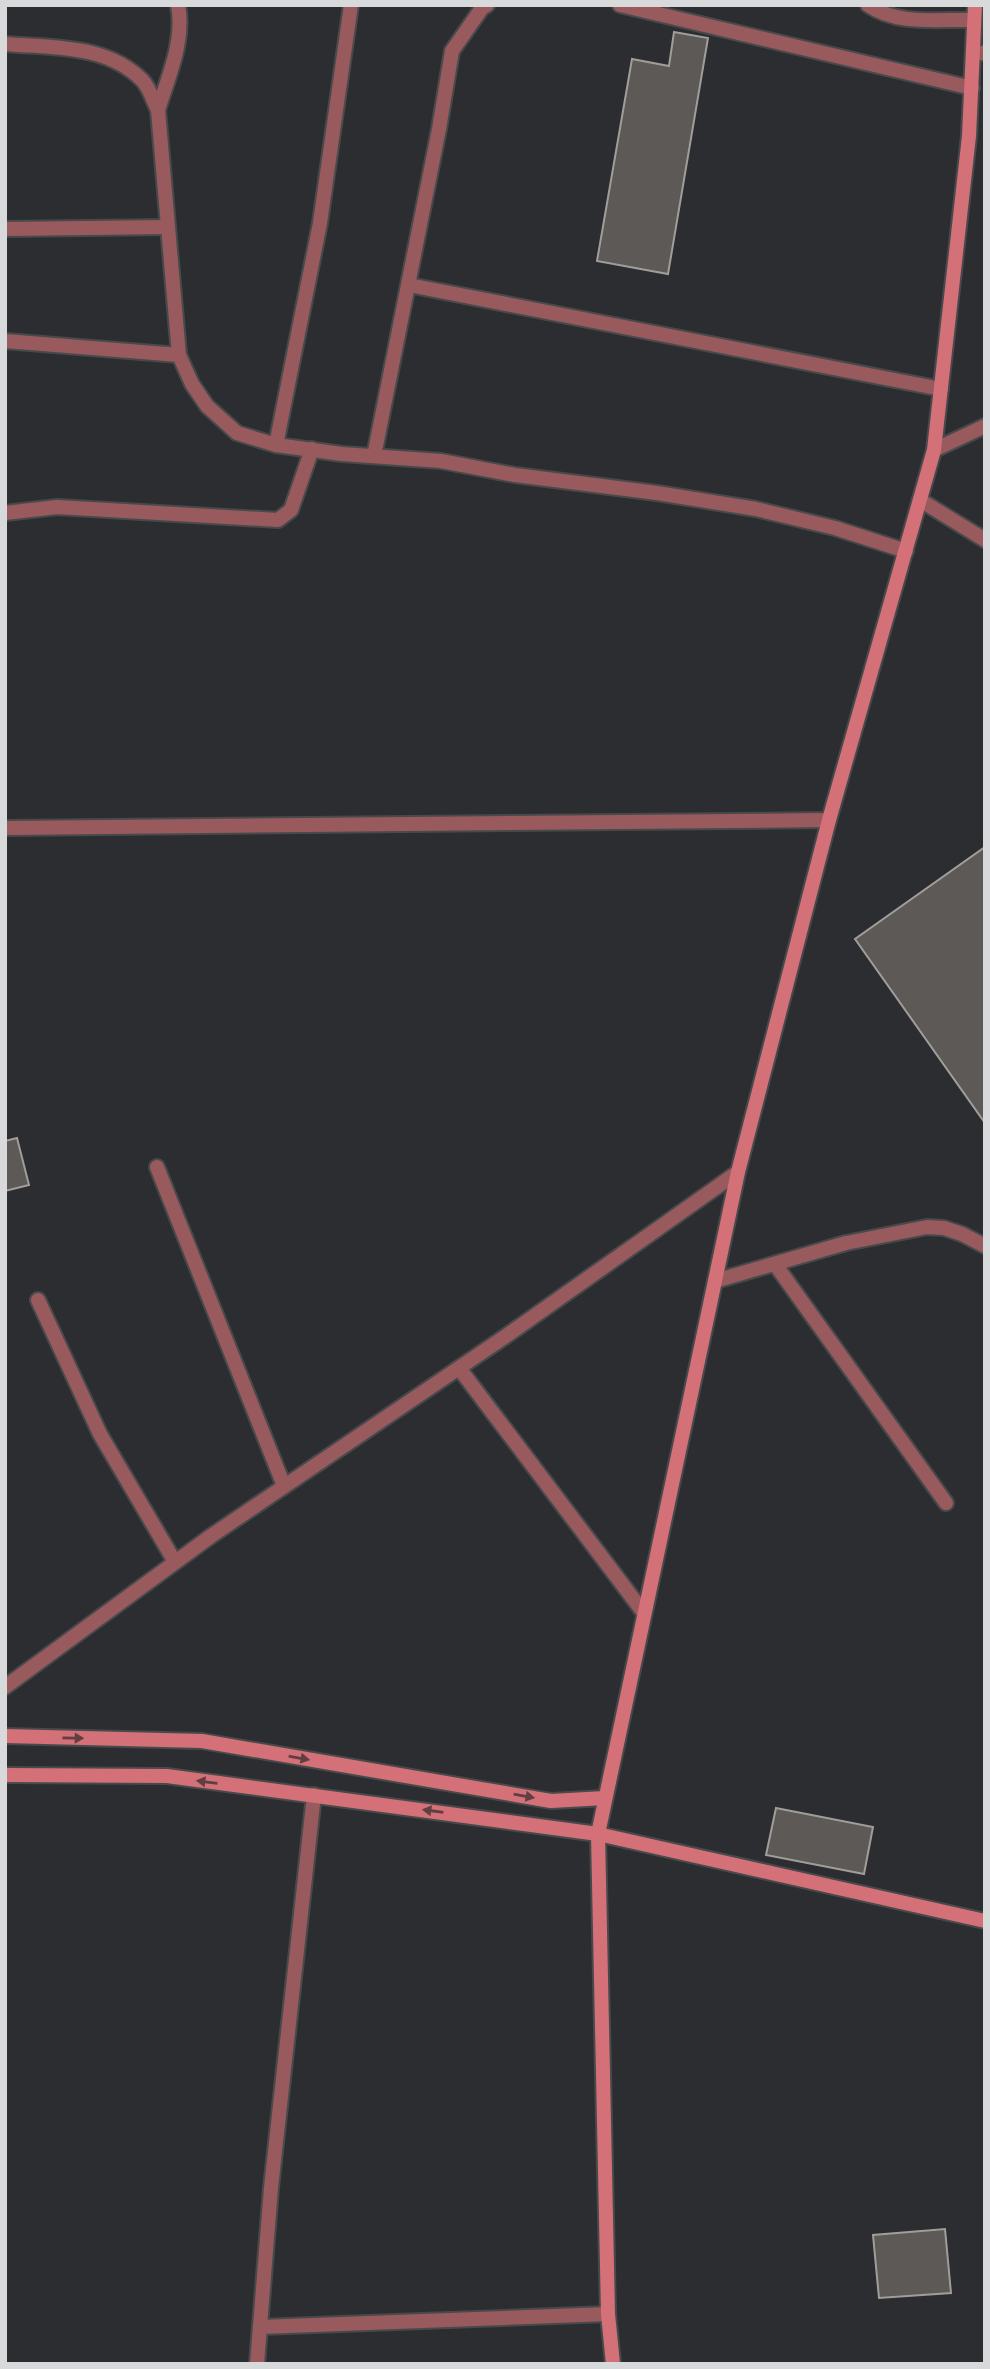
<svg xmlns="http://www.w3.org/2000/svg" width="990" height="2369" viewBox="0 0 990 2369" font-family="Raleway,sans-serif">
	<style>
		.building { fill: #5c5957; stroke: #a09d9a; stroke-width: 2 }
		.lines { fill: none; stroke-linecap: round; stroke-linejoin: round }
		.street-casing { stroke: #48494b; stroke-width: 18 }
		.secondary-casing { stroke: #48494b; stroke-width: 18 }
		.street { stroke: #985a5d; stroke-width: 14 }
		.secondary { stroke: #d47077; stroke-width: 14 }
		.oneway { fill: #603e42 }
	</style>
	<rect width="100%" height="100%" fill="#2c2d30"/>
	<!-- building -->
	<g class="building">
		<polygon points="674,32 708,38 668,274 597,261 632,59 669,66"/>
		<polygon points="985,847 985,1123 855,939"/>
		<polygon points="17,1138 29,1185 5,1191 5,1141"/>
		<polygon points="776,1808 873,1827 864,1874 766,1855"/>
		<polygon points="945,2229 951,2293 879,2298 873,2235"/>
	</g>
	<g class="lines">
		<!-- street casing -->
		<g class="street-casing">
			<g id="street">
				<polyline points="620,5 972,88"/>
				<path d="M868 5C898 26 939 19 974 20"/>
				<path d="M5 44C53 48 107 44 143 81 150 89 153 101 158 110L179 355 192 384 207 406 237 433 276 445 342 454 441 461 515 475 657 493 756 509 835 528 906 551"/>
				<polyline points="973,53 985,53"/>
				<path d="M158 110C168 77 185 41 178 5"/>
				<polyline points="5,229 168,227"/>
				<polyline points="409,285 941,389"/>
				<polyline points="5,341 179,355"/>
				<polyline points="276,445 320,223 351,5"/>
				<polyline points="934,450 985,426"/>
				<polyline points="374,456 439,129 452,51 482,8 487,5"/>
				<polyline points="920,500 985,540"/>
				<polyline points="5,513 57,507 278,520 291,510 312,449"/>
				<polyline points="5,828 829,820"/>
				<polyline points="157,1167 284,1486"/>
				<polyline points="775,1264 946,1503"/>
				<polyline points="715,1281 846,1243 927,1227 944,1228 962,1234 985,1246"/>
				<polyline points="38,1300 100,1434 175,1562"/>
				<polyline points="459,1368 644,1613"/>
				<polyline points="5,1687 211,1536 506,1336 738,1172"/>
				<polyline points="260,2327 608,2314"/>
				<polyline points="257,2364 271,2188 314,1795"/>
			</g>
		</g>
		<!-- secondary casing -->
		<g class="secondary-casing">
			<g id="secondary">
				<polyline points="5,1736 202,1741 551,1801 605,1798"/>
				<polyline points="5,1775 167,1776 598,1834 985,1921"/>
				<polyline points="613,2364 608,2314 598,1834 738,1172 829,820 934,450 969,136 975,5"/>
			</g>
		</g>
		<!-- street -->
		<use href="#street" class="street"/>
		<!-- secondary -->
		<use href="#secondary" class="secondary"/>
	</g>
	<!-- one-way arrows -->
	<defs><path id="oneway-solid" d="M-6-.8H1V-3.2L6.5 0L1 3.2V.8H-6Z" transform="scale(1.75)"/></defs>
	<g class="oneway">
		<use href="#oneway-solid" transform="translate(73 1738) rotate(1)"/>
		<use href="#oneway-solid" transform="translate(299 1758) rotate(10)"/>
		<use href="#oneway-solid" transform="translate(207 1782) rotate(-173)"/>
		<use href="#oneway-solid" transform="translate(524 1796) rotate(10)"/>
		<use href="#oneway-solid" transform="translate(433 1811) rotate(-172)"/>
	</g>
	<!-- border -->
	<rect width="990" height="2369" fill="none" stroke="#d8d9db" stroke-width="14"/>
</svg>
